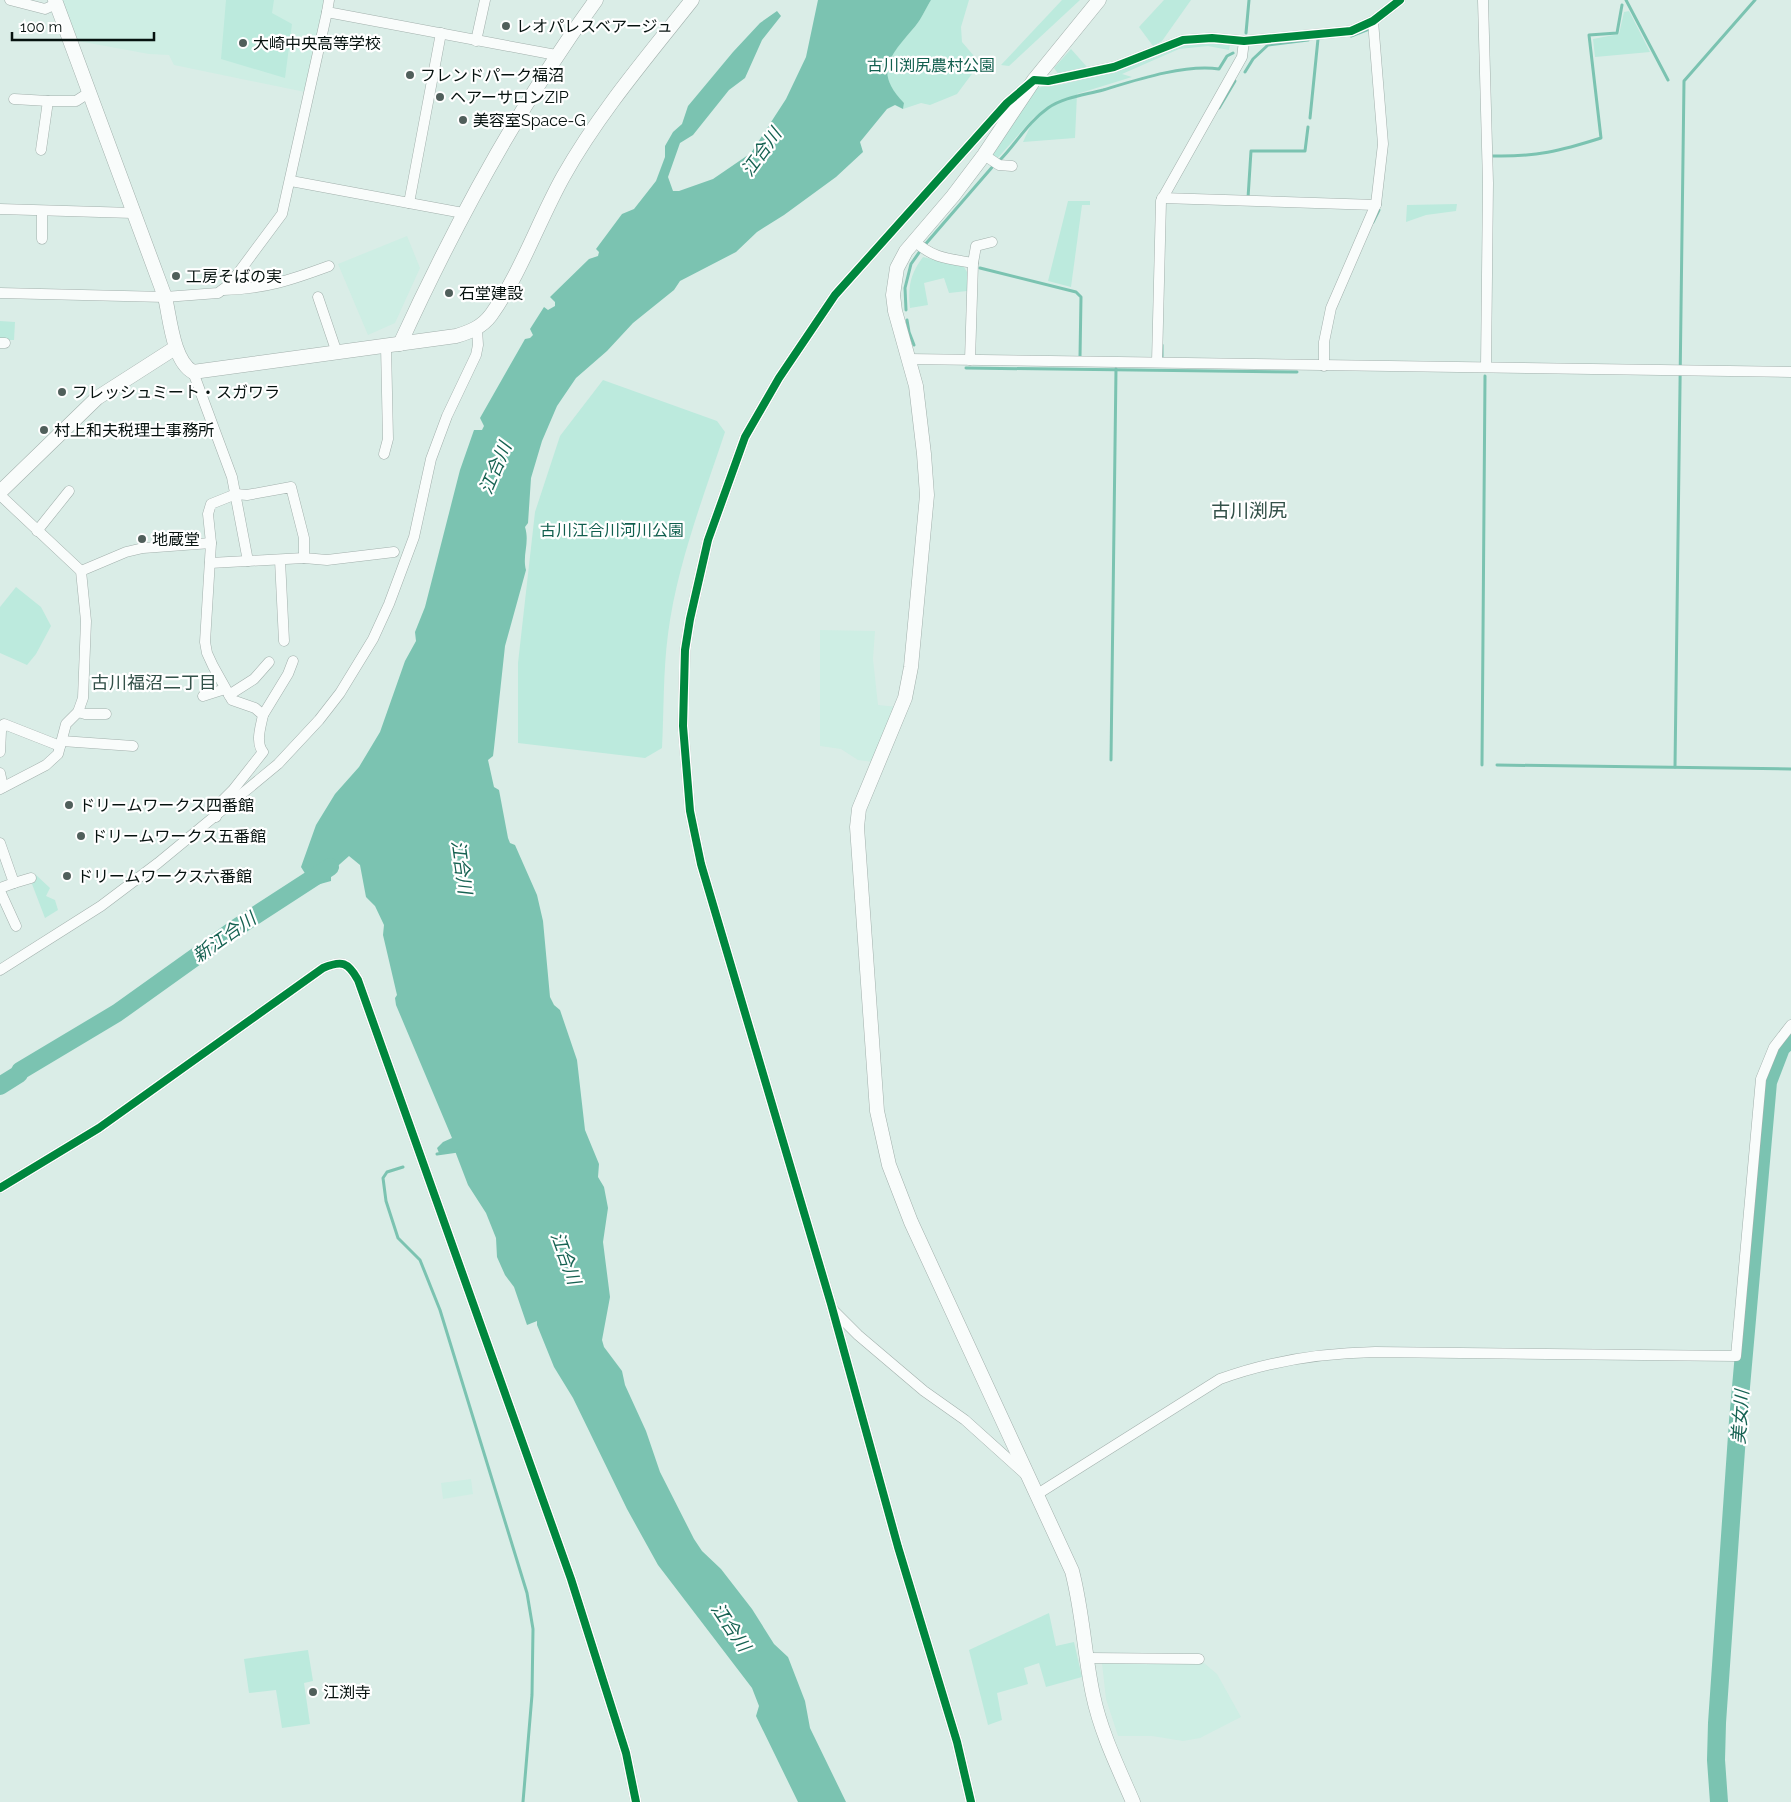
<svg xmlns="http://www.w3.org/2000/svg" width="1791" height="1802" viewBox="0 0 1791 1802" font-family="Raleway,'Noto Sans JP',sans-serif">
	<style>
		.built { fill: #ceeee4 }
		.green { fill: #bceadd }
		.water { fill: #7bc3b1 }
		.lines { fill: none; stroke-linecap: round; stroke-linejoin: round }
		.stream { stroke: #7bc3b1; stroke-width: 3 }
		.river { stroke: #7bc3b1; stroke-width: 18 }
		.minor-casing { stroke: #a2b0ac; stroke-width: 11 }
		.tertiary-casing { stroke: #a2b0ac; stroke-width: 15 }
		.minor { stroke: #f9fcfb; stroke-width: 10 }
		.tertiary { stroke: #f9fcfb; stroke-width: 14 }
		.cycleway-casing { stroke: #fff; stroke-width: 11 }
		.cycleway { stroke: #00873e; stroke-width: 8 }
		.poi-dot { fill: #505f5b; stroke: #fff; stroke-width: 2 }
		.labels { text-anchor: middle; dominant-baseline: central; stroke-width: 4.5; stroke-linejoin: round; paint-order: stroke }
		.poi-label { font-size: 16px; fill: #06120f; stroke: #fff; text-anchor: start }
		.park-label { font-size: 16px; fill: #115f4e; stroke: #fff }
		.water-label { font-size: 18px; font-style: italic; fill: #166252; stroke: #fff }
		.neighbourhood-label { font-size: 18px; fill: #335149; stroke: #fff }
		.quarter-label { font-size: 19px; fill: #335149; stroke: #fff }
	</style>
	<rect width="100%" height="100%" fill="#daede7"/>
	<!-- built -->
	<g class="built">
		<polygon points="62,0 324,0 320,31 305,92 174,65 169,55 149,54 78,41"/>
		<polygon points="407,236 420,268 395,323 368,335 338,264"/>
		<polygon points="820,630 875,631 873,659 878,705 897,707 873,762 858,760 841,749 820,746"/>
		<polygon points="471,1479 473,1494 443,1499 441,1483"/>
		<polygon points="1102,1663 1204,1663 1217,1674 1241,1717 1200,1738 1183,1741 1152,1736 1118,1736 1106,1699"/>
	</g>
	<!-- green -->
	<g class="green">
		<polygon points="226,0 274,0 272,13 292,24 285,78 221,59"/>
		<path d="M931 0H969L961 27 962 42 980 63 957 94 930 105 921 103 903 109 904 103C875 74 888 57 912 30 920 22 925 10 931 0Z"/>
		<polygon points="1062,0 1080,0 1009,66 1001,65"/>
		<polygon points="1164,0 1191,0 1162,41 1153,46 1139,27"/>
		<polygon points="1629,11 1650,52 1595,57 1593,39 1619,34 1624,12"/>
		<polygon points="1208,42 1230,45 1229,50 1208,46 1179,49 1122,74 1132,77 1077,94 1075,138 1023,142 1035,116 996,160 990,155 1035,88 1064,84 1113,71 1175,45"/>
		<polygon points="1071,49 1087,67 1059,75 1054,68"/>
		<polygon points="1068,201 1090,201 1090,205 1082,205 1071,287 1048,281"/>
		<polygon points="1457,204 1456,211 1426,215 1406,222 1407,205"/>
		<path d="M923 257 964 267 967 272V291L949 293 944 278 924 283 928 305 910 308C908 287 910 274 923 257Z"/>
		<polygon points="0,321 15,322 14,340 0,340"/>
		<path d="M603 380 717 421 725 432C703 498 677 565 668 634 663 672 664 711 662 748L645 758 518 743V663L535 512 560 436Z"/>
		<polygon points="16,587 41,607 51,626 36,654 27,665 0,653 0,607"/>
		<polygon points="36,875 50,888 46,896 55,900 58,910 45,918 32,884"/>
		<polygon points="1049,1613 1056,1646 1074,1642 1082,1677 1046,1687 1039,1663 1024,1668 1028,1684 997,1693 1002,1720 988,1725 969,1650"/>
		<polygon points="308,1650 313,1681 304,1683 310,1724 282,1728 276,1690 249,1693 244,1659"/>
	</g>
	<!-- water -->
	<path class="water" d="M818 0H931C925 10 920 22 912 30 888 58 875 73 904 103L903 109 895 105 887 109 860 142 863 152 836 177 784 215 757 232 736 252 680 281 674 290 633 323 607 351 576 378 557 406 542 441 531 478 528 523 525 527C530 543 522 555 526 570L505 646 494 748 493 756 488 760 494 787 499 790 508 838 510 843 515 845 537 895 543 921 550 997 554 1005 560 1010 577 1060 585 1130 599 1164 598 1177 604 1187 608 1208 603 1242 610 1297 602 1340 604 1347 622 1371 625 1385 646 1431 660 1472 694 1539 702 1551 721 1569 752 1609 774 1644 788 1657 805 1701 810 1728 846 1802H798L756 1716 759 1706 752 1688 658 1565 627 1509 573 1398 554 1367 537 1325V1321L527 1325 514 1287 505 1275 497 1257 496 1238 486 1213 468 1185 455 1151 439 1153 437 1148 443 1142 452 1138 396 1005 395 998 397 995 383 935 384 925 375 906 366 897 360 865 349 856 331 872V881L313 886 301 867 316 825 335 794 359 767 380 732 405 661 416 641 415 632 425 607 460 470 474 430H482L484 426 480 418 525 339 530 338 533 335 530 329 544 307 548 310 555 306V302L550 297 589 259 598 256 599 252 596 249 622 214 634 209 656 181 665 157V146L673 132 682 124 688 106 733 52 760 23 777 11 781 16 762 40 745 78 729 90 693 135 680 143 668 177 673 191H679L713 179 751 153 786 99 806 57Z"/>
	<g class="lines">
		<!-- stream -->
		<g class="stream">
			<polyline points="1626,0 1668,80"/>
			<polyline points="1246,33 1249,0"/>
			<polyline points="1351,36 1369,29"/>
			<polyline points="1245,72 1253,59 1268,45 1308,40"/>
			<polyline points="1219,108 1235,81"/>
			<polyline points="1310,118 1318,39"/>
			<path d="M1493 156C1536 157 1560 151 1601 138L1589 35 1617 33 1622 5"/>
			<path d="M999 161C1016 144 1028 122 1048 108 1064 97 1085 95 1103 90 1136 80 1184 64 1219 69L1227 56 1233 53"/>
			<polyline points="1248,198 1251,151 1305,151 1308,127"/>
			<polyline points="1373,222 1379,210"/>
			<polyline points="980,268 1076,292 1081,297 1080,357"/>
			<polyline points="906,310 905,288 911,264 923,247 994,165"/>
			<polyline points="907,320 909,332 914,345"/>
			<polyline points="1162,357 1162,345"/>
			<polyline points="966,368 1297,372"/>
			<polyline points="1111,760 1116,369"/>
			<polyline points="1482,765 1485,376"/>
			<polyline points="1497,765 1791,769"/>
			<polyline points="1675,767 1684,81 1755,0"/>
			<polyline points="437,1154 458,1151"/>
			<polyline points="403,1167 387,1172 383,1178 386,1201 398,1238 420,1260 440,1310 527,1593 533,1629 532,1695 523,1802"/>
		</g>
		<!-- river -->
		<g class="river">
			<polyline points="0,1086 19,1074 20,1071 117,1013 236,928 330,867"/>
			<polyline points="1719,1802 1716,1760 1717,1723 1738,1421 1768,1082 1781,1048 1791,1038"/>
		</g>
		<!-- minor casing -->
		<g class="minor-casing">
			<g id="minor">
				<polyline points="10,0 45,9 56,4"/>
				<polyline points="329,0 327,12 556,55"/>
				<polyline points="1483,0 1488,183 1486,367"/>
				<polyline points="476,41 485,0"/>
				<polyline points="14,99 48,101"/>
				<polyline points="41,150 48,101 76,101 90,92"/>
				<polyline points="984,155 999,165 1012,166"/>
				<polyline points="291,181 409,203 441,33"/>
				<polyline points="1162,198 1376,205"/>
				<polyline points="409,203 463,213"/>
				<polyline points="0,209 133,213"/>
				<polyline points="42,239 42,211"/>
				<path d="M915 241C931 258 950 259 973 263L970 360"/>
				<polyline points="973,263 976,246 992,242"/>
				<path d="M223 290C265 289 291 280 329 266"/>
				<polyline points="0,293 165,297 218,293 230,284 282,214 327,12"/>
				<polyline points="318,297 337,353"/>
				<polyline points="0,343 5,343"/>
				<polyline points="908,359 1791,372"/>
				<polyline points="1157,362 1161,201 1242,57 1244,41"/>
				<polyline points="1324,366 1324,342 1331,308 1376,204 1383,144 1373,21"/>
				<polyline points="193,372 232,477 248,561"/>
				<polyline points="384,454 388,439 386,346"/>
				<polyline points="0,495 81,571 86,621 83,698 78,712 66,724 58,754 46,765 0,789"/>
				<polyline points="37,531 69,491"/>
				<polyline points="280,560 284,641"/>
				<polyline points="210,563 304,558"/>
				<polyline points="81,571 126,552 143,548 211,543"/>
				<polyline points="229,695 254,679 269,662"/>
				<polyline points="203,696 225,689"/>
				<polyline points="78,712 85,714 106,714"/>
				<polyline points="263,715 288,674 293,661"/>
				<polyline points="62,741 133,746"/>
				<polyline points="0,752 1,731 4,724 60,746"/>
				<polyline points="0,773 3,787"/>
				<path d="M216 817 215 808 233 790 263 752C255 742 261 726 263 715L255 708 232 700 213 666 207 653 205 642 211 543 208 514 211 504 236 494 247 495 291 487 304 538V558L327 560 394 552"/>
				<polyline points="0,843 14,883 0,888"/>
				<polyline points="14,883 31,878"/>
				<polyline points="0,891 16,926"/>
				<polyline points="0,970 101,906 158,863 278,764 319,720 340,693 373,639 389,604 414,537 431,459 447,416 476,355 478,345 477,329"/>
				<path d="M0 1188 99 1128 323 968C342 960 348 962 358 980L571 1579 626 1753 636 1802"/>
				<polyline points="833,1310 858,1335 924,1391 965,1420 1025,1474"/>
				<path d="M1036 1495 1220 1379C1272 1360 1321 1353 1375 1352L1736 1356 1761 1079 1774 1047 1791 1025"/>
				<polyline points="1089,1658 1199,1659"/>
				<polyline points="971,1802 957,1742 898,1547 831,1304 701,864 690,811 683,726 685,650 690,619 708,540 745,437 779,378 835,295 1007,103 1034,80 1048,81 1114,67 1183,40 1212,38 1244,41 1351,31 1373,21 1400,0"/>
			</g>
		</g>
		<!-- tertiary casing -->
		<g class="tertiary-casing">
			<g id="tertiary">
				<path d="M55 0 165 297C170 318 173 361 193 372L456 336C470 332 482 327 491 315 521 273 538 222 563 177 599 113 647 57 692 0"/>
				<path d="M1099 0 1034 80 984 155 953 196 906 251 897 268 893 295 895 311 916 386 924 454 927 495 911 667 905 698 859 809 857 827 877 1111 889 1165 911 1222 1072 1571C1083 1613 1084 1653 1093 1695 1101 1733 1118 1767 1133 1802"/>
				<path d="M400 344C454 226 519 105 596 0"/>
				<polyline points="0,492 97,398 175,348"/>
			</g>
		</g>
		<!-- minor -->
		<use href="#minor" class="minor"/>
		<!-- tertiary -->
		<use href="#tertiary" class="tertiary"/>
		<!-- cycleway casing -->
		<g class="cycleway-casing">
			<g id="cycleway">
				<path d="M0 1188 99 1128 323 968C342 960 348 962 358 980L571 1579 626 1753 636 1802"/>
				<polyline points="971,1802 957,1742 898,1547 831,1304 701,864 690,811 683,726 685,650 690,619 708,540 745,437 779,378 835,295 1007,103 1034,80 1048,81 1114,67 1183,40 1212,38 1244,41 1351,31 1373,21 1400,0"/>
			</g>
		</g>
		<!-- cycleway -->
		<use href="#cycleway" class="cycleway"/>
	</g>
	<!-- markers -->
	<g class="poi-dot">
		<circle cx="506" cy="26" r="5"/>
		<circle cx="243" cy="43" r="5"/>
		<circle cx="410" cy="75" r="5"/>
		<circle cx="440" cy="97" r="5"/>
		<circle cx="463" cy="120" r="5"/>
		<circle cx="176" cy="276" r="5"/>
		<circle cx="449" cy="293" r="5"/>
		<circle cx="62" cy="392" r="5"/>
		<circle cx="44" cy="430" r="5"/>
		<circle cx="142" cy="539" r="5"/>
		<circle cx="69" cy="805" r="5"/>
		<circle cx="81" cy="836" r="5"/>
		<circle cx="67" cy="876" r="5"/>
		<circle cx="313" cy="1692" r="5"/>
	</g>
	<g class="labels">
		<!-- poi labels -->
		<g class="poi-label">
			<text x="516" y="26">レオパレスベアージュ</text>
			<text x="253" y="43">大崎中央高等学校</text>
			<text x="420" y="75">フレンドパーク福沼</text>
			<text x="450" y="97">ヘアーサロンZIP</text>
			<text x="473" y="120">美容室Space-G</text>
			<text x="186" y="276">工房そばの実</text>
			<text x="459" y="293">石堂建設</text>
			<text x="72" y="392">フレッシュミート・スガワラ</text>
			<text x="54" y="430">村上和夫税理士事務所</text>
			<text x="152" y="539">地蔵堂</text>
			<text x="79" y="805">ドリームワークス四番館</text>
			<text x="91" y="836">ドリームワークス五番館</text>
			<text x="77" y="876">ドリームワークス六番館</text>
			<text x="323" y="1692">江渕寺</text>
		</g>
		<!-- park labels -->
		<g class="park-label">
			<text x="931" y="65">古川渕尻農村公園</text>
			<text x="612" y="530">古川江合川河川公園</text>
		</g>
		<!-- water labels -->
		<g class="water-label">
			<text transform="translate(761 152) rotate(-54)">江合川</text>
			<text transform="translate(495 468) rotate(-67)">江合川</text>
			<text transform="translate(462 867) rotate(82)">江合川</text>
			<text transform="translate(224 937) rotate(-35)">新江合川</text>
			<text transform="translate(566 1258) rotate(70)">江合川</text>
			<text transform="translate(1740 1417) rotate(-86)">美女川</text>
			<text transform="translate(731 1627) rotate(56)">江合川</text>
		</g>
		<!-- neighbourhood labels -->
		<g class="neighbourhood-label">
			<text x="154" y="682">古川福沼二丁目</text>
		</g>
		<!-- quarter labels -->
		<g class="quarter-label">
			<text x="1249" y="510">古川渕尻</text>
		</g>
	</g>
	<!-- scale -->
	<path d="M12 32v8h142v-8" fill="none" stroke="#06120f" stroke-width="2.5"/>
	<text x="20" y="32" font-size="15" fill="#06120f" stroke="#ffffff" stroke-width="4" paint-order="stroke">100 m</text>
</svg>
